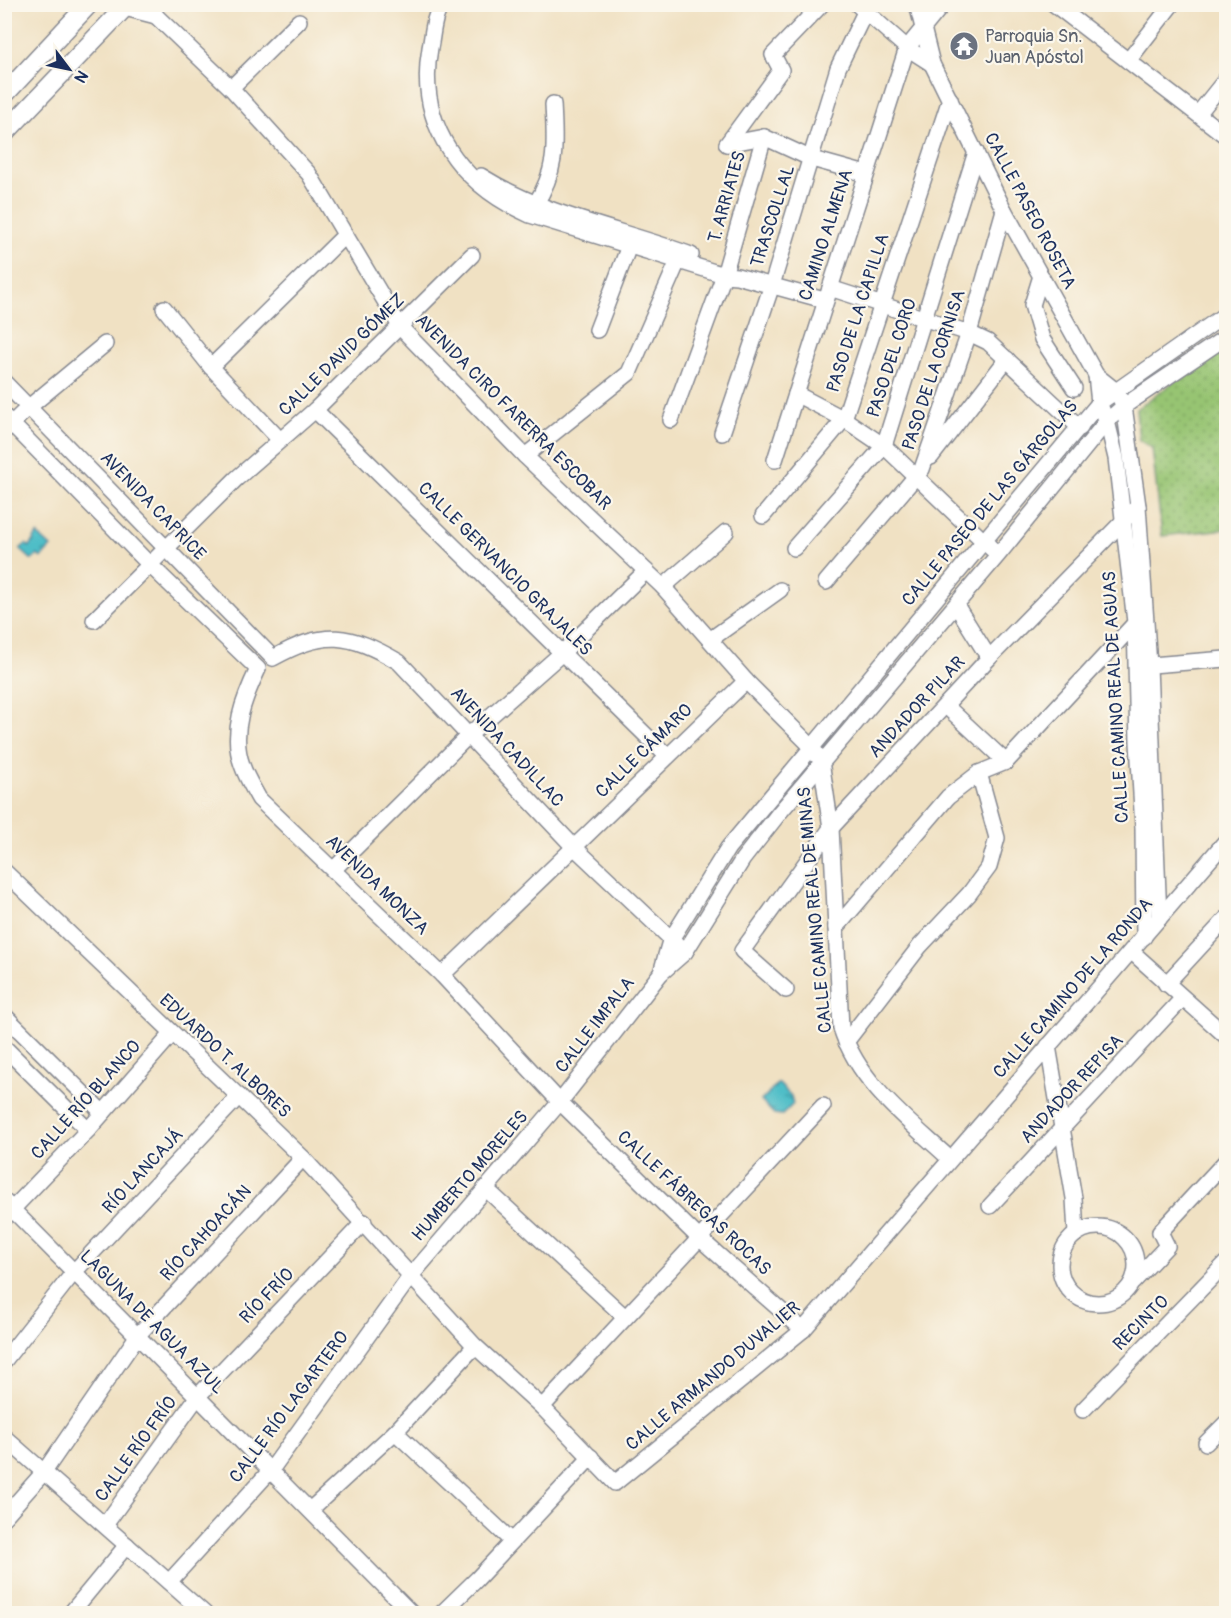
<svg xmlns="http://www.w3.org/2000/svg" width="1231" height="1618" viewBox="0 0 1231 1618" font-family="Pangolin,sans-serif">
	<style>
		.park { fill: url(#park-dots); stroke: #597a68; stroke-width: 1.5 }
		.water { fill: url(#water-ripples); stroke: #367692; stroke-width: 1.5 }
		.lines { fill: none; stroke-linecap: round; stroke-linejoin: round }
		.minor-casing { stroke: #868890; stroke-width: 18 }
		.major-casing { stroke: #868890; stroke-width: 21 }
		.minor { stroke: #fff; stroke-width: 15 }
		.major { stroke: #fff; stroke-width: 18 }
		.labels { text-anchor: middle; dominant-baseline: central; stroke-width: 4.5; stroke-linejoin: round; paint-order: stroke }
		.worship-label { font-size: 18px; fill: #5b616d; stroke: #fbf7ec; text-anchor: start }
		.street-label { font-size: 18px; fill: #1b2f5e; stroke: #fbf7ec }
	</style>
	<defs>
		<pattern id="park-dots" width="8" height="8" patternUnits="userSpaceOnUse" patternTransform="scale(1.5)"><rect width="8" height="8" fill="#97c472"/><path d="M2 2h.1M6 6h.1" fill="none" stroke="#7aa061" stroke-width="1.8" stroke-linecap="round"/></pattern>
		<pattern id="water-ripples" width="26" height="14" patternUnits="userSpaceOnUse" patternTransform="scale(1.5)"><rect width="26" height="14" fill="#50bec7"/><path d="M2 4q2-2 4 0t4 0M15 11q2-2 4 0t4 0" fill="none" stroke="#429ba5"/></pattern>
	</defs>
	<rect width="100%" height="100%" fill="#fbf7ec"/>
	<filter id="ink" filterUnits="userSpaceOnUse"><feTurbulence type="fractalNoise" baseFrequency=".0167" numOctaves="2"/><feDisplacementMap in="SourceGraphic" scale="12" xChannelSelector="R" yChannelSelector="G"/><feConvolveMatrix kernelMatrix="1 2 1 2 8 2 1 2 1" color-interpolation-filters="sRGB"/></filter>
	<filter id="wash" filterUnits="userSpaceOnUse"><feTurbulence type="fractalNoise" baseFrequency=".008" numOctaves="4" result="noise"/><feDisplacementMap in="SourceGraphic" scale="24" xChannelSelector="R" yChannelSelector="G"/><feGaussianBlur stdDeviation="1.35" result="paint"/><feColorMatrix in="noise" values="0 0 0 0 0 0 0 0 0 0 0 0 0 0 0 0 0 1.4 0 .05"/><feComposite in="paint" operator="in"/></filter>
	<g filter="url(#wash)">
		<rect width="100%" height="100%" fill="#f0e1c3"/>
		<!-- park -->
		<polygon class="park" points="1226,345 1226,529 1162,536 1152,448 1139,440 1136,409"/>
		<!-- water -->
		<g class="water">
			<polygon points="37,534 51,547 41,558 38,555 32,560 20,549 26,544 29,547"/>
			<polygon points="778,1083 791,1096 793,1104 782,1115 774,1114 761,1101"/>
		</g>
	</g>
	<g filter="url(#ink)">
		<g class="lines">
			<!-- minor casing -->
			<g class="minor-casing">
				<g id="minor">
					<path d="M152 4 156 16 231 88 309 174 401 328 525 456 663 587 746 681 812 747 821 761 831 828 841 1028C859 1084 909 1121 950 1159"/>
					<path d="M443 4C433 15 433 34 430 48 416 125 461 185 530 215L724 275 737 276 824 300"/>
					<polyline points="857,4 907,48 932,64"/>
					<polyline points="917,4 932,64 1004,210 1096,375 1116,391 1124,406 1138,506 1149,666 1159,919"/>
					<polyline points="1054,4 1226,136"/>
					<polyline points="125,8 156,16"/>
					<polyline points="1128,61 1172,4"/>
					<polyline points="231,88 299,21"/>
					<polyline points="1198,114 1226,79"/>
					<polyline points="727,144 781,70 773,55 822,4"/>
					<polyline points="727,144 764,137 812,159 866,174"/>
					<path d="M481 176C545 216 620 229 691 255"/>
					<path d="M535 205C558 168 555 146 553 104"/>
					<polyline points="1041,276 1032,305 1042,339 1074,388"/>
					<polyline points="830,288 969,333 988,342 1080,428"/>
					<polyline points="164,308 211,367 280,440"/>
					<polyline points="597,330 629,246"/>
					<polyline points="211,367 345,235"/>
					<polyline points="1096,375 1099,403 1107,421 1116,458 1135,622 1138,742 1143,828 1144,937"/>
					<path d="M4 382 273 658C324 629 349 633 399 662L573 846 685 952"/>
					<polyline points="796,394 844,419 884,446 992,549"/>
					<polyline points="315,410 667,756"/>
					<path d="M4 416 149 564 258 669C244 698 230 732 242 765 246 777 253 788 259 799L442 975 560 1102 698 1237 803 1330"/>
					<polyline points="671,420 724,275 764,137"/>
					<polyline points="4,431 29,407 105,344"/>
					<polyline points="722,433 772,285 838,68 865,12"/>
					<polyline points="525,456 629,373 678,261"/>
					<polyline points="931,457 1007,359"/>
					<polyline points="775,460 907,48 943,4"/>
					<polyline points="763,516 844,419 950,99"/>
					<polyline points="794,548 884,446 976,152"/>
					<polyline points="826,582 922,469 969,333 1004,210"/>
					<polyline points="663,587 726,532"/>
					<polyline points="956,605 989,658"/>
					<polyline points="94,620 236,479 315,410 472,255"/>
					<polyline points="711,639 780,590"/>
					<polyline points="1139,666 1226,659"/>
					<polyline points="946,706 1006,762"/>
					<polyline points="334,869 469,735 562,653 646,571"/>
					<polyline points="4,871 303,1158 475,1346 542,1407 615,1483 803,1330 1226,841"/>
					<polyline points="836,928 948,797 979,773 1006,762 1138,620"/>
					<polyline points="1131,951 1226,1036"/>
					<polyline points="661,973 670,941 728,848 1099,403 1226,314"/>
					<polyline points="442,975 746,681"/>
					<polyline points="1166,984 1226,919"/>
					<polyline points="786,990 742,951 831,828 989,658 1138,506"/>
					<polyline points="4,1015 103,1113"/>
					<polyline points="846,1042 920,946 969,894 989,867 997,838 979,773"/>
					<polyline points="1048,1046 1074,1198 1076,1234"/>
					<polyline points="4,1047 88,1130"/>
					<polyline points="485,1188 625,1317"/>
					<polyline points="4,1201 412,1614"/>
					<polyline points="990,1206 1182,999"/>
					<polyline points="4,1218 88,1130 172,1034"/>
					<circle cx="1098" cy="1265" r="38"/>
					<polyline points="1133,1282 1167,1246 1160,1232 1226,1161"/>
					<polyline points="4,1361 74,1272 239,1096"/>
					<polyline points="542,1407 823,1106"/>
					<polyline points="1083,1410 1226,1263"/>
					<polyline points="395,1432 512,1541"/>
					<polyline points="4,1437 205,1614"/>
					<polyline points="1206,1443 1226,1423"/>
					<polyline points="310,1510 395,1432 475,1346"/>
					<polyline points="4,1517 44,1472 138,1335 303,1158"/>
					<polyline points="105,1525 198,1396 364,1222"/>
					<polyline points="169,1582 271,1470 410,1277 560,1102 661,973 685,952 743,859 780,812 998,555 1107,421 1124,406 1226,337"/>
					<polyline points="70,1614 127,1545"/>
					<polyline points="441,1614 477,1579 591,1457"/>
				</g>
			</g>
			<!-- major casing -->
			<g class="major-casing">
				<g id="major">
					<polyline points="4,95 89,4"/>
					<polyline points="4,134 128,4"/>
				</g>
			</g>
			<!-- minor -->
			<use href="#minor" class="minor"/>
			<!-- major -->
			<use href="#major" class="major"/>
		</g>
	</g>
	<!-- icons -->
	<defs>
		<g id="temple-disc" transform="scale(1.5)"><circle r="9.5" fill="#6b7280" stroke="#fbf7ec"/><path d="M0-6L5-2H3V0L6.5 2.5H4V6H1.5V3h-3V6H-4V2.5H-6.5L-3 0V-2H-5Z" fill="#fff"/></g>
	</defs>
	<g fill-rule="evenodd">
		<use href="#temple-disc" x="964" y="46"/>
	</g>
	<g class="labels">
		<!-- worship labels -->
		<g class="worship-label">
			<text x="985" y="36">Parroquia Sn.<tspan x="985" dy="21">Juan Apóstol</tspan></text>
		</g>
		<!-- street labels -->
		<g class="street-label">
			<text transform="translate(727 197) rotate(-74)">T. ARRIATES</text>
			<text transform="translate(1030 211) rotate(62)">CALLE PASEO ROSETA</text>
			<text transform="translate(773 216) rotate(-72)">TRASCOLLAL</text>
			<text transform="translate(826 235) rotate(-72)">CAMINO ALMENA</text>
			<text transform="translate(858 313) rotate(-72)">PASO DE LA CAPILLA</text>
			<text transform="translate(342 355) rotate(-44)">CALLE DAVID GÓMEZ</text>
			<text transform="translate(892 358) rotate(-72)">PASO DEL CORO</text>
			<text transform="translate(934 370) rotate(-72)">PASO DE LA CORNISA</text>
			<text transform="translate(513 412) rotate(45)">AVENIDA CIRO FARERRA ESCOBAR</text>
			<text transform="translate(990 503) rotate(-50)">CALLE PASEO DE LAS GÁRGOLAS</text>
			<text transform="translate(153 506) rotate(46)">AVENIDA CAPRICE</text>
			<text transform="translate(505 569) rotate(45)">CALLE GERVANCIO GRAJALES</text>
			<text transform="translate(1116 697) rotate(-93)">CALLE CAMINO REAL DE AGUAS</text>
			<text transform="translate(917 707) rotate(-47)">ANDADOR PILAR</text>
			<text transform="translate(507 747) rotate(47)">AVENIDA CADILLAC</text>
			<text transform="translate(644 751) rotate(-44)">CALLE CÁMARO</text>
			<text transform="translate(377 885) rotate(44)">AVENIDA MONZA</text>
			<text transform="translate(815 910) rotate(-95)">CALLE CAMINO REAL DE MINAS</text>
			<text transform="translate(1073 988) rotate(-49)">CALLE CAMINO DE LA RONDA</text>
			<text transform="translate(595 1025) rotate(-52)">CALLE IMPALA</text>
			<text transform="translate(225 1056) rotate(43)">EDUARDO T. ALBORES</text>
			<text transform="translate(1072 1089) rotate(-47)">ANDADOR REPISA</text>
			<text transform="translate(86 1100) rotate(-48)">CALLE RÍO BLANCO</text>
			<text transform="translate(143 1171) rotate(-47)">RÍO LANCAJÁ</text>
			<text transform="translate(470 1176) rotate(-49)">HUMBERTO MORELES</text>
			<text transform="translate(694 1203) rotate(43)">CALLE FÁBREGAS ROCAS</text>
			<text transform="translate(206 1233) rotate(-47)">RÍO CAHOACÁN</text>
			<text transform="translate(267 1296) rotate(-46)">RÍO FRÍO</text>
			<text transform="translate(152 1322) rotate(45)">LAGUNA DE AGUA AZUL</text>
			<text transform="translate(1141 1323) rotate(-45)">RECINTO</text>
			<text transform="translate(713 1376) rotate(-40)">CALLE ARMANDO DUVALIER</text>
			<text transform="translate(289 1407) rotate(-53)">CALLE RÍO LAGARTERO</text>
			<text transform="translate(136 1449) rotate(-54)">CALLE RÍO FRÍO</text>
		</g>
	</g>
	<!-- margin -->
	<rect width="1231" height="1618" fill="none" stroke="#fbf7ec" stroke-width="24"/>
	<!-- north arrow -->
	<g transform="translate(69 69) rotate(122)" stroke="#fbf7ec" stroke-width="4.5" paint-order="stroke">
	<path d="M0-4.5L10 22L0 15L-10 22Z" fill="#1b2f5e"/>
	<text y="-9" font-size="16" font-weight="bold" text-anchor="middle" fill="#1b2f5e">N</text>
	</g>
</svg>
